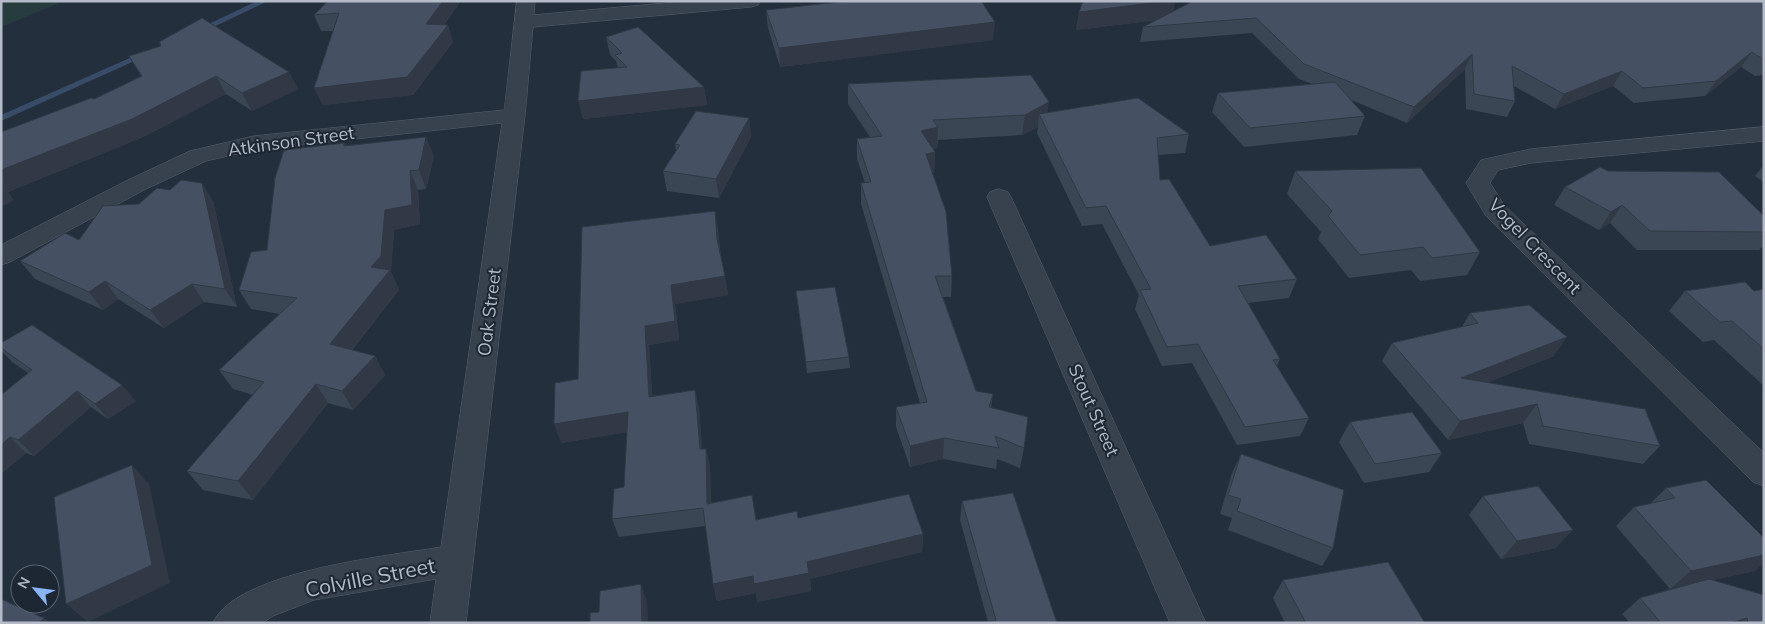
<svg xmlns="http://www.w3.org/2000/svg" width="1765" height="624" viewBox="0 0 1765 624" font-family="Mulish,sans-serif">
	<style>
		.green { fill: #263c3f }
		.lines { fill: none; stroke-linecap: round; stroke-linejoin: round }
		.stream { fill: #394c67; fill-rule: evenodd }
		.minor-casing { stroke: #565f6c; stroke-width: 1 }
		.minor { fill: #38414e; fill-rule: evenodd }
		.wall { fill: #3b4654 }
		.shaded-wall { fill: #303945 }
		.building { fill: #455162; stroke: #303945 }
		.labels { text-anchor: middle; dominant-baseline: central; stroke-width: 4; stroke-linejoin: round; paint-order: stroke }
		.street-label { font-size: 18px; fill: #b4bcc9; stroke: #1d2633 }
		.near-street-label { font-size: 21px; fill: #b4bcc9; stroke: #1d2633 }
	</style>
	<rect width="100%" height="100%" fill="#242f3e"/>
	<!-- green -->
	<polygon class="green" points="1,1 64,1 1,27"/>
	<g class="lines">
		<!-- stream -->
		<g class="stream">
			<polygon points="257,1 268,1 203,32 196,30"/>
			<polygon points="141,53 144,53 148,55 1,121 1,115"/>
		</g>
		<!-- minor casing -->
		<g class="minor-casing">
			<g id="minor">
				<path d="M517 1H535L534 15 687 1H760L758 5 751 7 533 27 525 115 466 623H430L436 579 314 600 273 616 262 623H213C236 571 389 556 441 547L502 123 254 150 206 161 144 190 10 262 1 265V245L128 180 190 151 254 136 504 110Z"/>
				<polygon points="1764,127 1764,141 1531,163 1498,170 1490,183 1504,205 1764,453 1764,486 1753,482 1486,216 1466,183 1481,160 1531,149"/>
				<polygon points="999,189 1008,192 1011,197 1206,623 1170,623 987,197 990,192"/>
			</g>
		</g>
		<!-- minor -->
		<use href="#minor" class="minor"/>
	</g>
	<!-- wall -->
	<g class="wall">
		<polygon points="328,1 459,1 460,2 444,25 448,25 453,42 413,95 323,105 314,88 333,31 321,31 314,15"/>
		<polygon points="1083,1 1175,1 1173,12 1764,1 1764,75 1755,76 1741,67 1705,96 1634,103 1613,86 1555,109 1514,86 1515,101 1507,117 1466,109 1465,69 1407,123 1351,100 1365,116 1357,135 1244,147 1212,112 1218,93 1312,84 1299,79 1252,33 1140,42 1143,27 1157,20 1076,30 1079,12"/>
		<polygon points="766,10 993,40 780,67 768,28"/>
		<polygon points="606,37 704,87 707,105 583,119 618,68 616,61 610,55"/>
		<polygon points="129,56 289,72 298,89 252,111 226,94 143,137 8,192 7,191 14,200 1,207 1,132 94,99 141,76"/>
		<polygon points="848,84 1189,134 1185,153 1158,155 1160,180 1210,246 1297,279 1289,298 1248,303 1280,359 1277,366 1309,418 1300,436 1237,445 1192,363 1162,366 1135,309 1139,295 1102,224 1082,226 1037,133 1038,127 1022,135 938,140 937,148 933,149 935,152 934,173 932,173 952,276 951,297 943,297 976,391 993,394 991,408 1024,448 1020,468 997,459 996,469 943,459 910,467 896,427 896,407 920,403 861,204 861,183 865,183 857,159 857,139 870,137 848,104"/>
		<polygon points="749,118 751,137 719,198 667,191 663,171 676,151 675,144"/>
		<polygon points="344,143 345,145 434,156 426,189 418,190 420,224 394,230 391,272 399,290 352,350 375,356 385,375 353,410 328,403 253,500 203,490 187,471 253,395 233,389 219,370 280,314 251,309 239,290"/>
		<polygon points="1764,165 1764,182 1755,176"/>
		<polygon points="1295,171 1480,252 1467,275 1420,281 1411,270 1349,278 1318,239 1321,232 1287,194"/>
		<polygon points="1608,171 1764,216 1764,245 1759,250 1637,250 1610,223 1599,230 1554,205 1565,187"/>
		<polygon points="213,201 237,307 204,302 164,328 118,299 103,310 35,279 20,261 79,240"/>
		<polygon points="718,230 720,249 728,295 675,304 679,340 649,345 652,396 695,390 699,409 702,449 706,449 710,467 711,503 756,520 798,518 923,534 922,552 810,579 811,591 757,602 756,593 717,601 713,584 706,526 619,537 612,519 624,487 627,432 561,443 578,379"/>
		<polygon points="1764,289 1764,386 1714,340 1703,342 1669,311 1685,291 1754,291"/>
		<polygon points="796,291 849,357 850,368 807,373"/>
		<polygon points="1470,313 1554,356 1486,383 1660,446 1643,464 1529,444 1523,423 1448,440 1382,361 1392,343 1462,327"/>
		<polygon points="1,343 136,401 108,419 91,407 34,456 26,453 1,474 1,395 28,373 12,362 1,350"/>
		<polygon points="1350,422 1442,453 1429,472 1364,483 1339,442"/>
		<polygon points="1241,454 1333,548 1322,566 1228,530 1232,518 1220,514 1232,473"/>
		<polygon points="1666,488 1755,571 1712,580 1764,623 1630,623 1622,614 1640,598 1670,589 1616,526 1634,507 1650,504"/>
		<polygon points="1483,496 1556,548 1501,559 1469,515"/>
		<polygon points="962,501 1057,623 988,622 960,520"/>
		<polygon points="1283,580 1425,623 1285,623 1273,598"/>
	</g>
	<!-- shaded-wall -->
	<g class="shaded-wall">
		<polygon points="443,1 459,1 460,2 432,41 426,24"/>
		<polygon points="1166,1 1175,1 1171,18 1076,30 1079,12"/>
		<polygon points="995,22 993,40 780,67 779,48"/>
		<polygon points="448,25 453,42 413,95 323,105 314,88"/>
		<polygon points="1752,52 1741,67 1705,96 1716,81"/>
		<polygon points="1472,54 1465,69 1407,123 1414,107"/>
		<polygon points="1622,71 1613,86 1555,109 1564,94"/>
		<polygon points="289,72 298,89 252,111 242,93"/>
		<polygon points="216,76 226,94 143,137 8,192 1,184 1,170"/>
		<polygon points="704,87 707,105 583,119 578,101"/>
		<polygon points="1049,102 1046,122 1039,114 1038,127 1022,135 1025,115"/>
		<polygon points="749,118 751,137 719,198 716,179"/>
		<polygon points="938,127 937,148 920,151 921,131"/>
		<polygon points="426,137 434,156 426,189 419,170"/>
		<polygon points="935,152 934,173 925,175 926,154"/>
		<polygon points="410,171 418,190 420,224 394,230 391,272 399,290 341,363 330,344 371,267 385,210"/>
		<polygon points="202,183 213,201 237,307 225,289"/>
		<polygon points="1,184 14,200 1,207"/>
		<polygon points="1622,205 1610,223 1599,230 1611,212"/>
		<polygon points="715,211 718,230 720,258 717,239"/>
		<polygon points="725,276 728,295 675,304 679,340 649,345 654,416 649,397 645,326 671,285"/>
		<polygon points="105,281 118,299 103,310 89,292"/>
		<polygon points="192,284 204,302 164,328 150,310"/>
		<polygon points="1567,337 1554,356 1450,397 1461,378"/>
		<polygon points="375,356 385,375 353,410 342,391"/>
		<polygon points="316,384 328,403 253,500 238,481"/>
		<polygon points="122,385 136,401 108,419 95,404"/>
		<polygon points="695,390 699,409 704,468 700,449"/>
		<polygon points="77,391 91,407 34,456 18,440"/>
		<polygon points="1537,404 1523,423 1448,440 1460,421"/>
		<polygon points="628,412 634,431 561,443 554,424"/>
		<polygon points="10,437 26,453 1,474 1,445"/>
		<polygon points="944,438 943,459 910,467 910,446"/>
		<polygon points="706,449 710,467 711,522 707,504"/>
		<polygon points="132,465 149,484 170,583 88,622 66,604"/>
		<polygon points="1573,530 1556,548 1501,559 1517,541"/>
		<polygon points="923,534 922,552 810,579 811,591 757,602 756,593 717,601 713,584"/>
		<polygon points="1764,555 1764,563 1755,571 1670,589 1691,571"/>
		<polygon points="641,584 647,602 648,623 642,623"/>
		<polygon points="44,618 50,623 39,623"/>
		<polygon points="1747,618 1741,623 1731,623"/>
	</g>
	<!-- building -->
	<g class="building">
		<polygon points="328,1 443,1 426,24 448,25 407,77 314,88 339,13 314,15"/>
		<polygon points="847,1 981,1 995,22 779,48 766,10"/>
		<polygon points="1083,1 1166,1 1079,12"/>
		<polygon points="1193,1 1764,1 1764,60 1752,52 1716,81 1643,88 1622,71 1564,94 1512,66 1515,101 1474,94 1472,54 1414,107 1304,64 1256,18 1143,27"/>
		<polygon points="202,18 289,72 242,93 216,76 132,119 1,170 1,132 91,98 94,99 142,76 129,56 161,46 159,42"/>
		<polygon points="638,27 704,87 578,101 581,71 627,67 615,55 622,53 606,37"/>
		<polygon points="1031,75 1049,102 1025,115 933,120 938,127 921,131 935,152 926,154 946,212 952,276 935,276 976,391 993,394 989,407 1028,417 1024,448 995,436 999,448 944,438 910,446 896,407 927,402 861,183 871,182 857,139 882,136 848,84"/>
		<polygon points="1335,82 1365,116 1250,128 1218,93"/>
		<polygon points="1138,98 1189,134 1157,138 1160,180 1169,179 1210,246 1266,235 1297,279 1238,286 1280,359 1273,360 1309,418 1245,427 1198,344 1167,347 1140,290 1151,289 1106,206 1086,208 1039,114"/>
		<polygon points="696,111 749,118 716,179 663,171 680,145 675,144"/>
		<polygon points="426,137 419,170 410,171 412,205 385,210 381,256 371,267 390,270 330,344 375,356 342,391 316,384 238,481 187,471 264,382 219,370 297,298 239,290 251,252 267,250 275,178 284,150 344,143 344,146"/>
		<polygon points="1600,167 1608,171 1719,172 1764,216 1764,232 1650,231 1622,205 1611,212 1565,187"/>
		<polygon points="1421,168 1480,252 1432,258 1423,247 1360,255 1328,216 1332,211 1295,171"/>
		<polygon points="181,180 202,183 225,289 192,284 150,310 105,281 89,292 20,261 65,233 79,240 103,206 139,204 157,188 170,190"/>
		<polygon points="715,211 717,239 725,276 671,285 675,321 645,326 649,397 695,390 700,449 706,449 707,504 752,495 756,520 797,511 798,518 909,494 923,534 807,562 809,573 754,584 753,576 713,584 703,508 612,519 614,489 624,487 628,412 554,424 555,383 578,379 582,227"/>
		<polygon points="1745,282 1754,291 1764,289 1764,349 1732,321 1720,322 1685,291"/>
		<polygon points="835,287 849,357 806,362 796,291"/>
		<polygon points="1529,305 1567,337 1461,378 1645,409 1660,446 1543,426 1537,404 1460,421 1392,343 1478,323 1470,313"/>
		<polygon points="32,325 122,385 95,404 77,391 18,440 10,437 1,445 1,395 32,370 1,348 1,343"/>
		<polygon points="1412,412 1442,453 1375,464 1350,422"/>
		<polygon points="1241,454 1344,490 1333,548 1237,511 1241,499 1228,495"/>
		<polygon points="132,465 152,565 66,604 54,497"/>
		<polygon points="1706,480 1764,538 1764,555 1691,571 1634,507 1675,498 1666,488"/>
		<polygon points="1538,486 1573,530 1517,541 1483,496"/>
		<polygon points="1013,493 1057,623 984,623 996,620 962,501"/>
		<polygon points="1388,562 1425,623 1306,623 1283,580"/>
		<polygon points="1709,579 1764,595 1764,623 1748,623 1747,618 1731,623 1661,623 1640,598"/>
		<polygon points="641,584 642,623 590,623 590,613 599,612 600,591"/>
		<polygon points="1,599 44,618 39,623 1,623"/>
	</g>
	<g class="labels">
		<!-- street labels -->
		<g class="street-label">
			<text transform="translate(291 141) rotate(-8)">Atkinson Street</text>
			<text transform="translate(1535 246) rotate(46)">Vogel Crescent</text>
			<text transform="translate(489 312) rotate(-83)">Oak Street</text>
			<text transform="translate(1094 410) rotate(66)">Stout Street</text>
		</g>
		<!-- near-street labels -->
		<g class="near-street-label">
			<text transform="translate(370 577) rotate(-11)">Colville Street</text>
		</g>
	</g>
	<!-- border -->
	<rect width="1765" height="624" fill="none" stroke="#b4bcc9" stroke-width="5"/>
	<!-- north arrow -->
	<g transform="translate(35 589) rotate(299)"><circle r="24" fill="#1d2633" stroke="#59626f"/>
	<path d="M0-4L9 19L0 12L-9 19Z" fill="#8ab4f8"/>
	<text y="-8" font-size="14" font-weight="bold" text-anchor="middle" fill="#b4bcc9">N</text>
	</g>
</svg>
